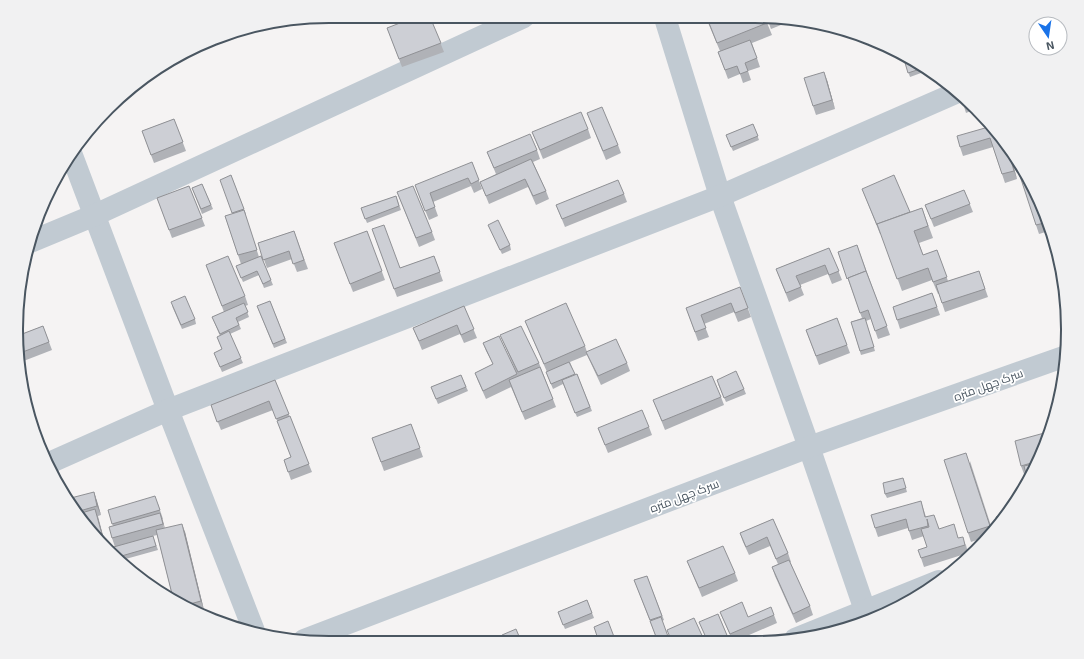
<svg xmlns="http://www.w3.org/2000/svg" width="1084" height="659" viewBox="0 0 1084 659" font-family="'Exo 2',Cairo,sans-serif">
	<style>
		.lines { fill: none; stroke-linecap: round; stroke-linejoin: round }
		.minor { stroke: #c1cad2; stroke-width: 22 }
		.wall { fill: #b0b2b7 }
		.shaded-wall { fill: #909195 }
		.building { fill: #cdcfd5; stroke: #909195 }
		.labels { text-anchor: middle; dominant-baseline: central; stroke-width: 3.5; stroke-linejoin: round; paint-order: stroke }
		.street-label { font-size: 12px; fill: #4a5661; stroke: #fff }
		.rim { fill: none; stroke: #4a5661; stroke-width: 2 }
	</style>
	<rect width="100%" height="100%" fill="#f5f3f3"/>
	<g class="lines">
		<!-- minor -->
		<g class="minor">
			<polyline points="665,18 720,196 809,447 868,619"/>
			<polyline points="71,153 168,410 254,631"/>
			<polyline points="30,242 95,215 524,17"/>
			<polyline points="49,463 168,410 720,196 958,92"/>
			<polyline points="795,639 939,581"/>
			<polyline points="304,640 809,447 1066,356"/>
		</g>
	</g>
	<!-- wall -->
	<g class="wall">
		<polygon points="430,17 444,52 402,67 387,28"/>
		<polygon points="706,18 765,18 772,35 752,43 760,67 748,71 751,80 743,83 740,74 728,79 718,52 720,51"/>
		<polygon points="767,18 790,19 791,21 771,29"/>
		<polygon points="882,44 890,49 885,51"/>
		<polygon points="903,56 919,65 921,73 910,77"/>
		<polygon points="919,66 926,70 921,71"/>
		<polygon points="827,80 835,109 816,115 813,106"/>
		<polygon points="960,94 976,109 966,113"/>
		<polygon points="587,113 618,145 621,153 606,160"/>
		<polygon points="980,113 990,123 1008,147 1017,179 1005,183 993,147 963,156 960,147 985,128"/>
		<polygon points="174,119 186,151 154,163 142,131"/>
		<polygon points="753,124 759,140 733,151 726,135"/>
		<polygon points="588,129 591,138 543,159 532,132"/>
		<polygon points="537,150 540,159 533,162 546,191 549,199 536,205 528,187 489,204 480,182 496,174 487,152"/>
		<polygon points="472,162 482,189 474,193 471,186 433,202 438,216 429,220 418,193"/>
		<polygon points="1020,164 1026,173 1052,230 1039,234 1036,225 1022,172"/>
		<polygon points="231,175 246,214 245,214 259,257 261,256 273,285 264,288 259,275 243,282 236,266 241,264 225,216 232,214"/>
		<polygon points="202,184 213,209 202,214 192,188"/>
		<polygon points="189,186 205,226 172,238 157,198"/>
		<polygon points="862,189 910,212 922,208 933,238 919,243 923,255 937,250 948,281 979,271 988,297 945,312 939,294 938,294 932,280 902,291 881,233 880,234"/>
		<polygon points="964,190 973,212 934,227 925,205"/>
		<polygon points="397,192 432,232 435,240 419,247"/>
		<polygon points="624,194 627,202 565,227 556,205"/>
		<polygon points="396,196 401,210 367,223 361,208"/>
		<polygon points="488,225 510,245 511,250 502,254"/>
		<polygon points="372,229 400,268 434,256 443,281 397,297"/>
		<polygon points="294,231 308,269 297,272 292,259 267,268 258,243"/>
		<polygon points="367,231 385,280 353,292 334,243"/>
		<polygon points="857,245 890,335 878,339 871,319 866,321 875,351 861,355 851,322 862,318 838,252"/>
		<polygon points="829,248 842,280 832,284 828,274 800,285 804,295 789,302 776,269"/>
		<polygon points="206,265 245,296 248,305 245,306 249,317 238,322 241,329 230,334 243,363 222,372 214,353 222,349 217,337 220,336 212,317 224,312"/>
		<polygon points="740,287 751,317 738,322 734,312 704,324 709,337 698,341 686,308"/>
		<polygon points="932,293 940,315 900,329 893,307"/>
		<polygon points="270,301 287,343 274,348 257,306"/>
		<polygon points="172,306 195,319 196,324 182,329"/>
		<polygon points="464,306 477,338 464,343 460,334 422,350 413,328"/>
		<polygon points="837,318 850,353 819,365 806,330"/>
		<polygon points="525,321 585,346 587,352 627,363 630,371 601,385 587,355 570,362 575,375 577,374 592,411 577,417 563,384 553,389 546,372 547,372"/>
		<polygon points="43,326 52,350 21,362 17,336"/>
		<polygon points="500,335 539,363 556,407 525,420 511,387 486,399 478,381 475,373 493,364 486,351 483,343 499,336 518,376 504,344"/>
		<polygon points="461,375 468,391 438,404 431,387"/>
		<polygon points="275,380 312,472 291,480 284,460 291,457 273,410 221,430 211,405"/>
		<polygon points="718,384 744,389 746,394 726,402"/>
		<polygon points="721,397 724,405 665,430 653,400"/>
		<polygon points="411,424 423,457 384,471 372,438"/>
		<polygon points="649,427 652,435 608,453 598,428"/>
		<polygon points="1049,433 1036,468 1024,474 1021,466"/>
		<polygon points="970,461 993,532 989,536 971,542 968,533"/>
		<polygon points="903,478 907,492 887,498 885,494"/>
		<polygon points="94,492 101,515 98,516 105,543 69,504"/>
		<polygon points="921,501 926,517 939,529 958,538 966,545 968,553 924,567 921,558 927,547 924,536 912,540 908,528 878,537 875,528"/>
		<polygon points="158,504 163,519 162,519 164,528 185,532 204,610 197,612 173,598 157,535 153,536 158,550 122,560 110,548 115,547 112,538 113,526 108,510"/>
		<polygon points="773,519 788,553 791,562 790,562 810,606 813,615 796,623 775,576 772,567 778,564 770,546 749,555 743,542 740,533"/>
		<polygon points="687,561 735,573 738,581 702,597"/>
		<polygon points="647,576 664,620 662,621 658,642 634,580"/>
		<polygon points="587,600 594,618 565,629 558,612"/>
		<polygon points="720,612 748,617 774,615 777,623 733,642"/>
		<polygon points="718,614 730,642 708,642"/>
	</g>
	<!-- shaded-wall -->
	<g class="shaded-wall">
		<polygon points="824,72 827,80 835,109 832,100"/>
		<polygon points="1007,146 1008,147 1017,179 1014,171"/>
		<polygon points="94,492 97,501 101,515 97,506"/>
		<polygon points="95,509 98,518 105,543 103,538"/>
		<polygon points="160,513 163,521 166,533 163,524"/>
		<polygon points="182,524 185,532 204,610 201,601"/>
	</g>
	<!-- building -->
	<g class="building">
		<polygon points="418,16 430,17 441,43 399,59 387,28"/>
		<polygon points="707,18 765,18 767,23 717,43"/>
		<polygon points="767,18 773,19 767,20"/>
		<polygon points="750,40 757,58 745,63 748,71 740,74 737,66 725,70 718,52"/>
		<polygon points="903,56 918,65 920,69 908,73"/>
		<polygon points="824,72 832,100 813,106 804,78"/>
		<polygon points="960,94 968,102 963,104"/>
		<polygon points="602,107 618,145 603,151 587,113"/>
		<polygon points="581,112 588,129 540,150 532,132"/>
		<polygon points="980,113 990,122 983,124"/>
		<polygon points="174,119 183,142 151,155 142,131"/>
		<polygon points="753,124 758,136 731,147 726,135"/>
		<polygon points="992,126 1007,146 1014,171 1002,174 990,138 960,147 957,136"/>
		<polygon points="530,134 537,150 494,168 487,152"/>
		<polygon points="531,159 546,191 533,196 525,179 486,196 480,182"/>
		<polygon points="472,162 479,180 471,184 468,178 430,193 435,207 425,211 415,185"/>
		<polygon points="1025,171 1026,173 1048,222 1036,225 1019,173"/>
		<polygon points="231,175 244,209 232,213 220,180"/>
		<polygon points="894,175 910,212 877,224 878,225 877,225 862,189"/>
		<polygon points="618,180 624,194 562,219 556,205"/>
		<polygon points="202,184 211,205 201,209 192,188"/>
		<polygon points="189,186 202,218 169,230 157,198"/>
		<polygon points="413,186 432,232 416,238 397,192"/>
		<polygon points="964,190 970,204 931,219 925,205"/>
		<polygon points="396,196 399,206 365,219 361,208"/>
		<polygon points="922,208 928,226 914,231 923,255 937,250 947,277 933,282 928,268 897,279 877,224"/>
		<polygon points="244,210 257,250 238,255 225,216"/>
		<polygon points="498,220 510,245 500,250 488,225"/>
		<polygon points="384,225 400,268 434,256 440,272 394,289 372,229"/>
		<polygon points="294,231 304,260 293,264 289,251 263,260 258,243"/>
		<polygon points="367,231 382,271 350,284 334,243"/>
		<polygon points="857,245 866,271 848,278 847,279 838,252"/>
		<polygon points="829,248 839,271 829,275 825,265 796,276 801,287 786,293 776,269"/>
		<polygon points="228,256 245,296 222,306 206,265"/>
		<polygon points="261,256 271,280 263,284 257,271 241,278 236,266"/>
		<polygon points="866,271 887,326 875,331 868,310 860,313 848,278"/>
		<polygon points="979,271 985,289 942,303 936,285"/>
		<polygon points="740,287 748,308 735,313 731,303 701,315 706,328 695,332 686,308"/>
		<polygon points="932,293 937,307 897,320 893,307"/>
		<polygon points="185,296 195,319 181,325 171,302"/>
		<polygon points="270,301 285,339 273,344 257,306"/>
		<polygon points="244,303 248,312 236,318 239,325 220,334 212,317"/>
		<polygon points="566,303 585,346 544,364 525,321"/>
		<polygon points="464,306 474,329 461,335 457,325 419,341 413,328"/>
		<polygon points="837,318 847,345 816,356 806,330"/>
		<polygon points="865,318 874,347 860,351 851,322"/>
		<polygon points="43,326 49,342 20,353 17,336"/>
		<polygon points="521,326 539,363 518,372 500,335"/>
		<polygon points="229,331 241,358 220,367 214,353 222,349 217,337"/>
		<polygon points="499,336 517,374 483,391 475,373 493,364 483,343"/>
		<polygon points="616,339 627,363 598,376 586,352"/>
		<polygon points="569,362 575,374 551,384 546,372"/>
		<polygon points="540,367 553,399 522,412 509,380"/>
		<polygon points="736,371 744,389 724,398 717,380"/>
		<polygon points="577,374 590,407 575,413 562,380"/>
		<polygon points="461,375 466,387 436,399 431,387"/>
		<polygon points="712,376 721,397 662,421 653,400"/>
		<polygon points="275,380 289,414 276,419 269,401 217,422 211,405"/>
		<polygon points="642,410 649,427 605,445 598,428"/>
		<polygon points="290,416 309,464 288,472 284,460 291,457 277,421"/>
		<polygon points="411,424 420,448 381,462 372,438"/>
		<polygon points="1048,432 1049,433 1038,461 1021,466 1015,441"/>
		<polygon points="966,453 990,526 968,533 944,460"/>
		<polygon points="1038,463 1036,468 1028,481 1024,466"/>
		<polygon points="903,478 906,488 885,494 883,483"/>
		<polygon points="94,492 97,506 76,512 69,504 67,499"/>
		<polygon points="155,496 160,510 112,524 108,510"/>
		<polygon points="921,501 925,517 934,515 939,529 954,524 958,538 963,537 965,545 921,558 918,550 927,547 921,529 929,527 927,519 928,526 909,531 906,519 875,528 871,515"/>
		<polygon points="95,509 103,538 102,539 78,514"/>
		<polygon points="1008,512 1003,520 999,525 996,517"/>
		<polygon points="160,513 163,524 112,538 109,527"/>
		<polygon points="773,519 788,553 776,559 767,537 746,547 740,533"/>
		<polygon points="182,524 201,601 186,605 173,598 156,530"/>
		<polygon points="153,536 156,546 118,557 110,548"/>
		<polygon points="723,546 735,573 699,588 687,561"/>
		<polygon points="789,560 810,606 793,614 772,567"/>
		<polygon points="647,576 662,616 650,620 634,580"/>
		<polygon points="587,600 592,613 563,625 558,612"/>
		<polygon points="742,602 748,617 771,607 774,615 730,634 720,612"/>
		<polygon points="718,614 729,640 724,642 708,642 699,622"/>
		<polygon points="661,617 670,642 658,642 650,621"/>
		<polygon points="694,618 705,642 672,642 667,630"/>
		<polygon points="608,621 616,642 599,642 594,627"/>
		<polygon points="516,629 521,641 504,641 502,635"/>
	</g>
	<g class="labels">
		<!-- street labels -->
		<g class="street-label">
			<text transform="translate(988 384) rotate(-20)">سرک چهل متره</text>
			<text transform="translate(684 495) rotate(-21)">سرک چهل متره</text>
		</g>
	</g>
	<!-- crop -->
	<path d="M0 0H1084V659H0ZM329 23H755A306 306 0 0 1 1061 329V330A306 306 0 0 1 755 636H329A306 306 0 0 1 23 330V329A306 306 0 0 1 329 23Z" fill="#f1f1f2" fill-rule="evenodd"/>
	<path class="rim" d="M329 23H755A306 306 0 0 1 1061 329V330A306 306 0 0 1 755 636H329A306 306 0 0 1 23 330V329A306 306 0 0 1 329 23Z"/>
	<!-- north arrow -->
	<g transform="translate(1048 36) rotate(167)"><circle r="19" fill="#ffffff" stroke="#b7bbc0"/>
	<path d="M0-3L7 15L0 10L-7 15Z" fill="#1a73e8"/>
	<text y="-6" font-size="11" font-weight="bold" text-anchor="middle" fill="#4a5661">N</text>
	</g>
</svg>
